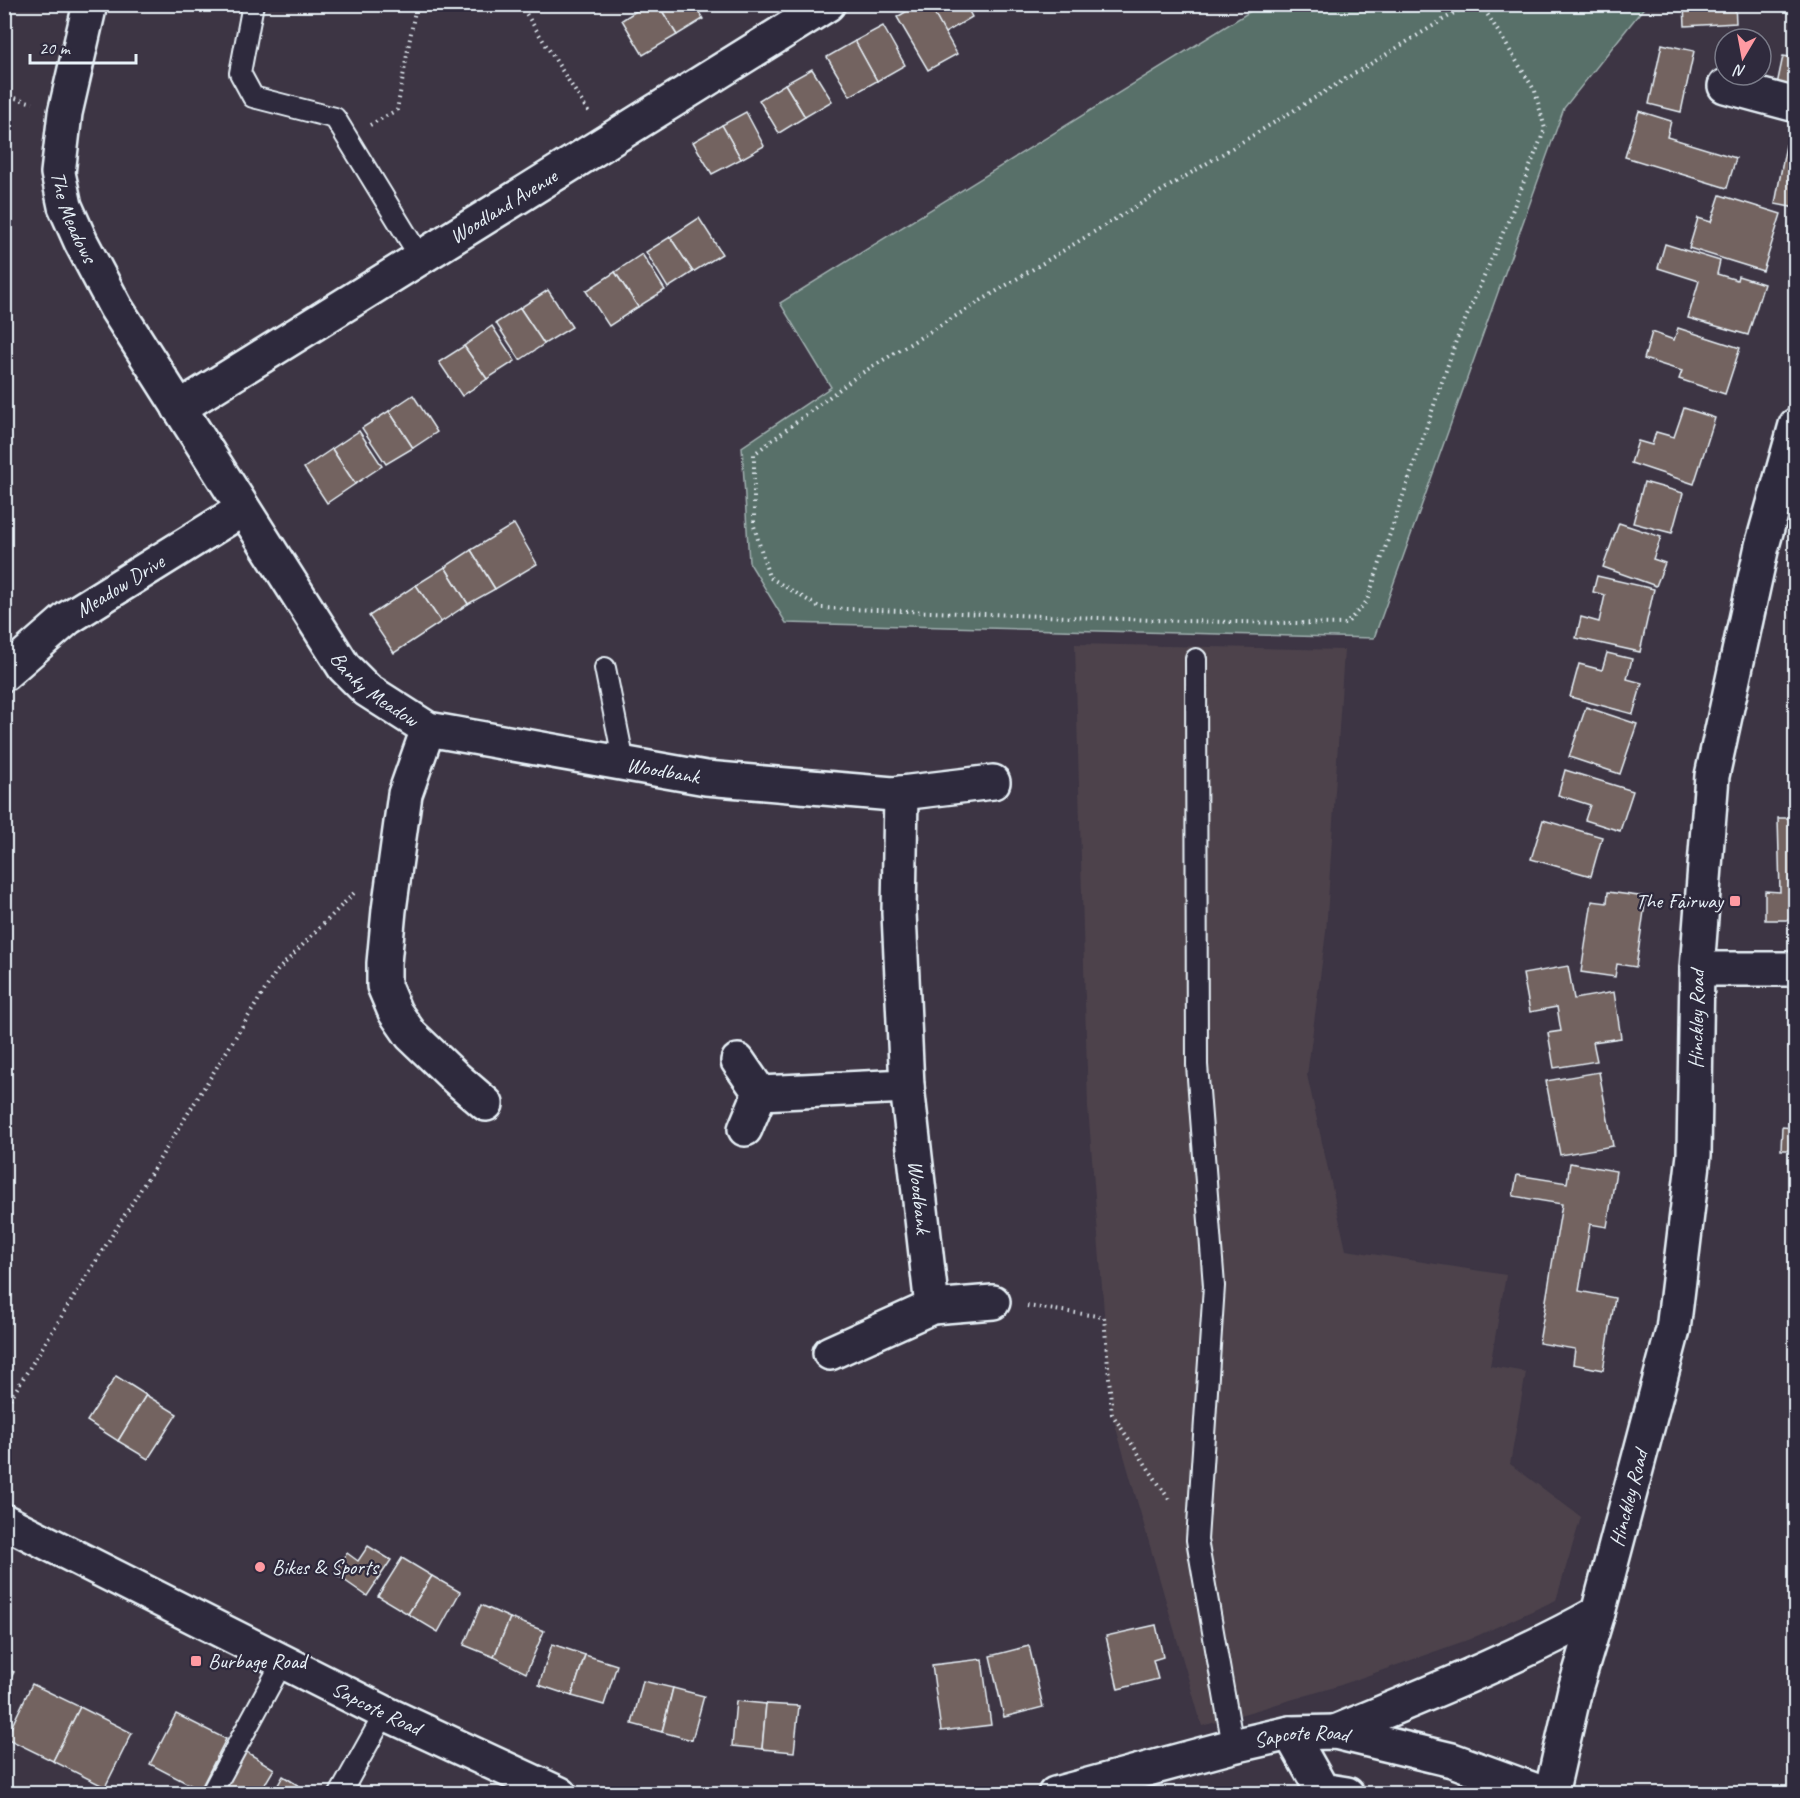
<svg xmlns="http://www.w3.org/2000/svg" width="1800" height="1798" viewBox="0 0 1800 1798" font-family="Caveat,sans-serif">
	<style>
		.built { fill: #4d434c }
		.green { fill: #596f69; stroke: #a0b0b0; stroke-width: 1.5 }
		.building { fill: #736360; stroke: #e8f1f8; stroke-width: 1.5 }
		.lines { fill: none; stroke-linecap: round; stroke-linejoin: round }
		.lane-casing { stroke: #e8f1f8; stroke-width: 24 }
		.street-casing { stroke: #e8f1f8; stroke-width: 38 }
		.secondary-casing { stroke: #e8f1f8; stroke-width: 38 }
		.path { stroke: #e8f1f8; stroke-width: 4; stroke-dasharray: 1.5 4.5; stroke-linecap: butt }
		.lane { stroke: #2f2a3d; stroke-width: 20 }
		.street { stroke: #2f2a3d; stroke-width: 33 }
		.secondary { stroke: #2f2a3d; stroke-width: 33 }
		.poi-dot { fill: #ff9aa2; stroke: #2f2a3d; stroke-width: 2 }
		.labels { text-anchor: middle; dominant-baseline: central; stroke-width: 4.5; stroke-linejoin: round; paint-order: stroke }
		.street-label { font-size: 21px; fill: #e8f1f8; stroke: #2f2a3d }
		.poi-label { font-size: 21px; fill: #e8f1f8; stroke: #2f2a3d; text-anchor: start }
	</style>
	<rect width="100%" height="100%" fill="#3d3544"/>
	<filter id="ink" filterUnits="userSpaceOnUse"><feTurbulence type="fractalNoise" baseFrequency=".0167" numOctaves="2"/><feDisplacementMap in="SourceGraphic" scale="12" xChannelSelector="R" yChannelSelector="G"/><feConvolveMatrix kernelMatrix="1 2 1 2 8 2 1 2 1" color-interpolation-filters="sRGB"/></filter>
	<g filter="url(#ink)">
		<!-- built -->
		<polygon class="built" points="1075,644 1344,650 1326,932 1307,1075 1346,1250 1506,1275 1490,1366 1526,1372 1510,1464 1581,1517 1556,1600 1470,1639 1335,1687 1202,1726 1112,1414 1088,1107"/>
		<!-- green -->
		<polygon class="green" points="1262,4 1646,5 1564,108 1374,638 786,623 749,562 742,447 831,387 780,303"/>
		<!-- building -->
		<g class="building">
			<polygon points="647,4 658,4 677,35 643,55 622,20"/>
			<polygon points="658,4 694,4 703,19 677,35"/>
			<polygon points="919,4 929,4 957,54 928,70 897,17"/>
			<polygon points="929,4 965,4 972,17 945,33"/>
			<polygon points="1684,4 1735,4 1736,23 1685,26"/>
			<polygon points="883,26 905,65 877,81 855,41"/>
			<polygon points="855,41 877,81 850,96 827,57"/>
			<polygon points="1662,44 1694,51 1681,112 1649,104"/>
			<polygon points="1783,56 1796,58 1796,104 1774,99"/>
			<polygon points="812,69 832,101 805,117 785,84"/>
			<polygon points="785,84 805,117 779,133 759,100"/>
			<polygon points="1639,111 1671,121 1667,137 1736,158 1727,188 1625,157"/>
			<polygon points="746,112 764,146 741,159 722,125"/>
			<polygon points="722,125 741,159 712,174 693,142"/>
			<polygon points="1786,145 1796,147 1796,208 1775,204"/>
			<polygon points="1720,195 1781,214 1763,271 1689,248 1698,218 1711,222"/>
			<polygon points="699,218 722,254 693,272 670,237"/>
			<polygon points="670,237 693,272 668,288 646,252"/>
			<polygon points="1665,244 1720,261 1717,274 1737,280 1738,276 1764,284 1748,335 1688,318 1699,281 1658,268"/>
			<polygon points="642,254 665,290 638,307 615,272"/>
			<polygon points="615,272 638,307 609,326 586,291"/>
			<polygon points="548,290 572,327 544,344 520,308"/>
			<polygon points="520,308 544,344 520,360 496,323"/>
			<polygon points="492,326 515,361 487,379 464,346"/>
			<polygon points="1678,328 1740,348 1725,394 1679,379 1682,371 1644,359 1652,332 1674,340"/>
			<polygon points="464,346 487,379 462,396 439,362"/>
			<polygon points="413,395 437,432 413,448 389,411"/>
			<polygon points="1684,408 1715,418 1694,484 1631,463 1638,441 1652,445 1656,432 1674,437"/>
			<polygon points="389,411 413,448 386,464 362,428"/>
			<polygon points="359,431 382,466 355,484 332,449"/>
			<polygon points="332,449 355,484 327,503 304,468"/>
			<polygon points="1644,482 1683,493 1672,533 1633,523"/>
			<polygon points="1619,523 1661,537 1653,559 1665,563 1656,586 1603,567"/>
			<polygon points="514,524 537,564 495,589 471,550"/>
			<polygon points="471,550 495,589 468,604 445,567"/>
			<polygon points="445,567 468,604 441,622 416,585"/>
			<polygon points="1597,576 1654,589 1640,652 1576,638 1581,617 1599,622 1605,595 1593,592"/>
			<polygon points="416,585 441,622 394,653 369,616"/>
			<polygon points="1607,653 1632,659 1627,679 1642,683 1633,714 1570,697 1579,664 1602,670"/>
			<polygon points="1586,707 1637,724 1620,774 1569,757"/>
			<polygon points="1565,770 1633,791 1620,831 1585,820 1590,805 1558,795"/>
			<polygon points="1778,818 1796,818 1796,920 1765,920 1765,891 1780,892"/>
			<polygon points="1543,820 1602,837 1591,876 1531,859"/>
			<polygon points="1608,892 1646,897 1636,967 1617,964 1615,977 1581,972 1592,901 1607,903"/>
			<polygon points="1568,966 1574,999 1614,992 1621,1038 1593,1042 1597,1061 1554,1068 1548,1033 1561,1031 1557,1007 1530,1012 1523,974"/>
			<polygon points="1599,1072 1613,1146 1560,1155 1546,1081"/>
			<polygon points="1796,1090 1796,1156 1795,1150 1781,1150 1782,1127 1794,1128"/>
			<polygon points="1570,1163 1616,1171 1607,1227 1590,1224 1579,1291 1615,1298 1603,1370 1573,1364 1575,1349 1539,1343 1562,1204 1513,1196 1517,1175 1567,1183"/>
			<polygon points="116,1376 146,1395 118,1441 87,1421"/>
			<polygon points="146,1395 177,1414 148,1459 118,1441"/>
			<polygon points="368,1546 391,1560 367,1596 334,1573 347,1553 358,1561"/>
			<polygon points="402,1558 432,1576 408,1614 378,1596"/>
			<polygon points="432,1576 460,1592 438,1632 408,1614"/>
			<polygon points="481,1605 510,1618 494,1657 464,1645"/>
			<polygon points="510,1618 544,1631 526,1673 494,1657"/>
			<polygon points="1156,1625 1163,1657 1153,1660 1158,1679 1118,1689 1106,1636"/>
			<polygon points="552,1644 585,1655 572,1696 539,1685"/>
			<polygon points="1029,1646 1043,1707 1004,1717 990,1656"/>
			<polygon points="585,1655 617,1665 604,1705 572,1696"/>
			<polygon points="982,1659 991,1725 941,1731 932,1665"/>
			<polygon points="4,1668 14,1672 4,1691"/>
			<polygon points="643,1681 673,1688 662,1732 632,1724"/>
			<polygon points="32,1684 80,1707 53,1761 6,1738"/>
			<polygon points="673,1688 704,1696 692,1740 662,1732"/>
			<polygon points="736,1701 766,1704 762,1749 732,1746"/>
			<polygon points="766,1704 799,1706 794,1752 762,1749"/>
			<polygon points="80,1707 132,1733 105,1787 53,1761"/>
			<polygon points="176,1714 226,1739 200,1790 150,1764"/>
			<polygon points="245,1751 274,1769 259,1794 237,1794 224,1786"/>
			<polygon points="283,1776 312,1794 273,1794"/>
		</g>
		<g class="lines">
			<!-- lane casing -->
			<g class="lane-casing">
				<g id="lane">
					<polyline points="253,4 240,73 253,97 335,118 420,257"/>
					<polyline points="1196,659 1197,1065 1214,1286 1197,1540 1233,1746"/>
					<polyline points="605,668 624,763"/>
					<polyline points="211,1794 283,1661"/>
					<polyline points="340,1794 385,1713"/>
				</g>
			</g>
			<!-- street casing -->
			<g class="street-casing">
				<g id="street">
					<path id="s1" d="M90 4 65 113 58 173 65 206 81 242 116 308 344 667 367 690 428 729 706 778 893 794 993 782"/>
					<polyline points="1725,86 1796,105"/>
					<path id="s2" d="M179 408 828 4"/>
					<path id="s3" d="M4 674 68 618 243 509"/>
					<polyline points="428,729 405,794 389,910 384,963 384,986 395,1012 411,1035 457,1079 486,1104"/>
					<path id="s4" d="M901 793 899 913 907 1086 932 1307"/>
					<polyline points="1697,969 1796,969"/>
					<polyline points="738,1061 760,1093 745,1129"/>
					<polyline points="760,1093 907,1086"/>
					<polyline points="830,1353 932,1307 993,1302"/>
					<polyline points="1290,1733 1322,1790 1347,1794"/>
				</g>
			</g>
			<!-- secondary casing -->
			<g class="secondary-casing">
				<g id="secondary">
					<path id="s5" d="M4 1521 385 1713 560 1794"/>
					<path d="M1335 1732C1424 1695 1514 1660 1598 1613"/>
					<path id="s6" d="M1055 1794 1233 1746 1290 1733 1335 1732 1452 1760 1545 1794"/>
					<path id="s7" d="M1551 1794 1575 1689 1598 1613 1673 1330 1694 1155 1697 969 1712 776 1762 546 1796 425"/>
				</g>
			</g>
			<!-- path -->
			<g class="path">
				<polyline points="520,4 589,113"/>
				<polyline points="1469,4 857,376 754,454 754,526 769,577 821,608 1181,621 1346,624 1367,601 1456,341 1509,219 1545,129 1535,91 1481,4"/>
				<polyline points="4,95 33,103"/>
				<polyline points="370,125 397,110 416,5 444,9 444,4"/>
				<polyline points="1027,1306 1104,1317 1112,1414 1170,1501"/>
				<polyline points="4,1409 276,972 357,890"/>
			</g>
			<!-- lane -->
			<use href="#lane" class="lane"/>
			<!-- street -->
			<use href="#street" class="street"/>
			<!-- secondary -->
			<use href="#secondary" class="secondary"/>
		</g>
	</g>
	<!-- markers -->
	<g class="poi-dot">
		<rect x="1729" y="895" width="12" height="12" rx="3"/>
		<circle cx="260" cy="1567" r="6"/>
		<rect x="190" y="1655" width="12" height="12" rx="3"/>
	</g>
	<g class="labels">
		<!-- street labels -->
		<g class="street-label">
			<text stroke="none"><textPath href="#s2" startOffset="382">Woodland Avenue</textPath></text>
			<text stroke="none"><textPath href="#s1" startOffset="219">The Meadows</textPath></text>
			<text stroke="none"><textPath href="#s3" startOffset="146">Meadow Drive</textPath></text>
			<text stroke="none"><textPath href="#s1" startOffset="783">Banky Meadow</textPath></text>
			<text stroke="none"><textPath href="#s1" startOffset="1089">Woodbank</textPath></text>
			<text stroke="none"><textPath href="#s7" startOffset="792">Hinckley Road</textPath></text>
			<text stroke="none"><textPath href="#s4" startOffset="405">Woodbank</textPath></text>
			<text stroke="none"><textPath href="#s7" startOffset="306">Hinckley Road</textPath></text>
			<text stroke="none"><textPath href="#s5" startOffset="417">Sapcote Road</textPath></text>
			<text stroke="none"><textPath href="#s6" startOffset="254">Sapcote Road</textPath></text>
		</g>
		<!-- poi labels -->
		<g class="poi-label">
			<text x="1723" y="901" text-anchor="end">The Fairway</text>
			<text x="272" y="1567">Bikes &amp; Sports</text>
			<text x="208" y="1661">Burbage Road</text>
		</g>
	</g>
	<!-- margin -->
	<rect width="1800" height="1798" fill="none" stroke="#2f2a3d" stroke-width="24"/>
	<rect x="12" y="12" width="1776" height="1774" fill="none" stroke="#e8f1f8" stroke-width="2" filter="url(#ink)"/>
	<!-- north arrow -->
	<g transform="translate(1743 57) rotate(190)"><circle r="28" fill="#2f2a3d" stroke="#797a88" stroke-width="1.5"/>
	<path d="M0-4.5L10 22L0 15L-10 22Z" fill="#ff9aa2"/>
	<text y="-9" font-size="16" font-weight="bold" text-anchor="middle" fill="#e8f1f8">N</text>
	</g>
	<!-- scale -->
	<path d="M30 54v9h106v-9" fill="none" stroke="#e8f1f8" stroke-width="3"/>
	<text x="39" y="54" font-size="18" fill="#e8f1f8" stroke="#2f2a3d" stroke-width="4.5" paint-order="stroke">20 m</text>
</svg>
